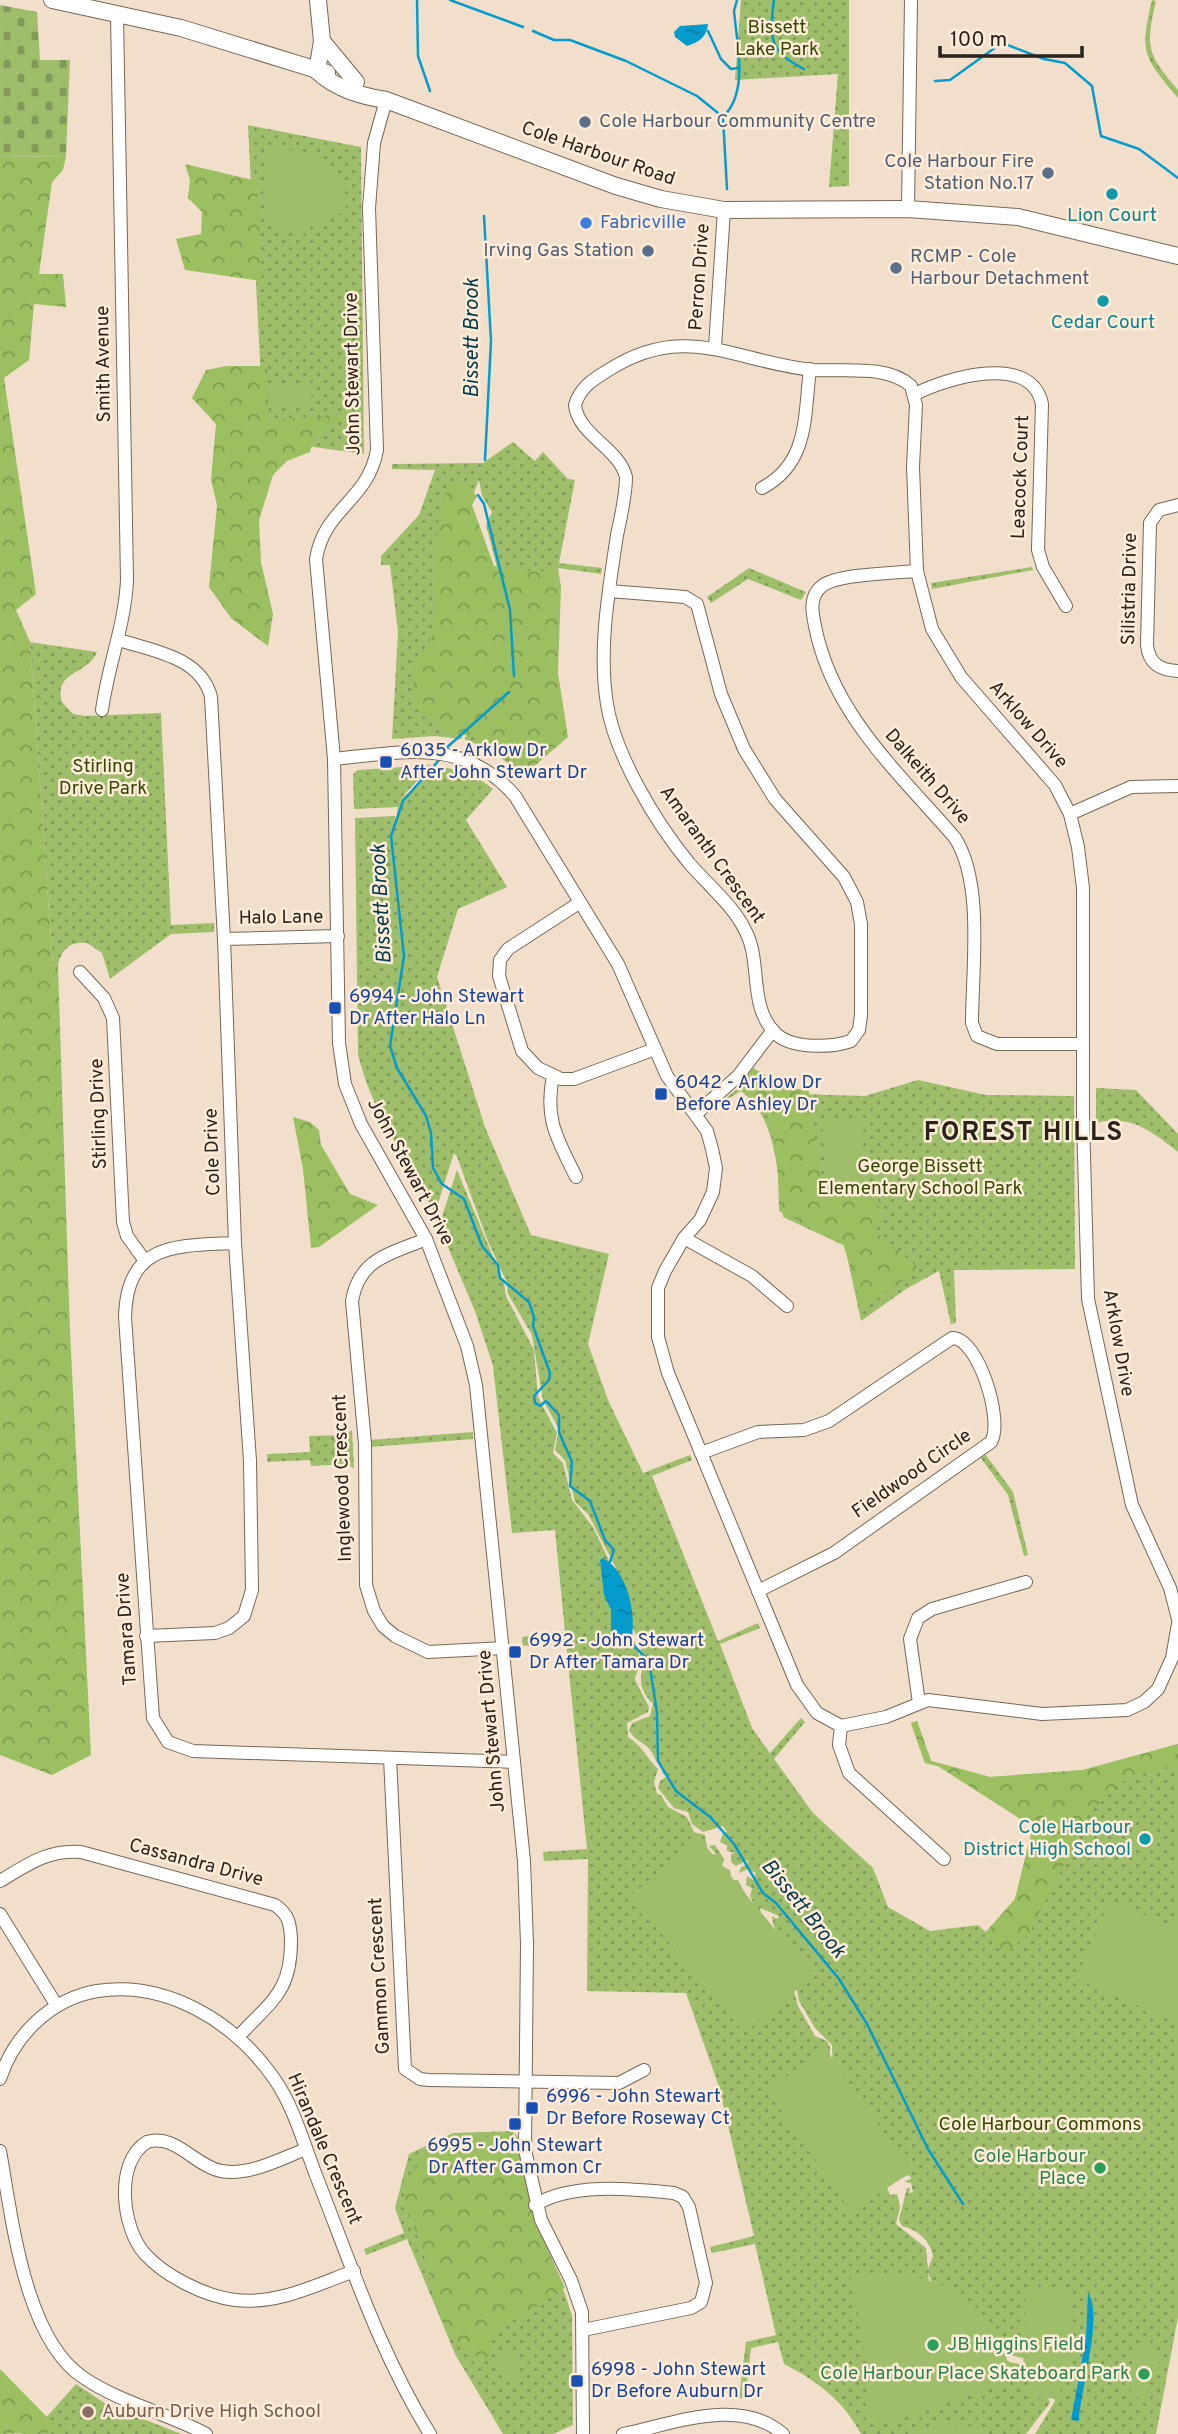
<svg xmlns="http://www.w3.org/2000/svg" width="1178" height="2434" viewBox="0 0 1178 2434" font-family="Overpass,sans-serif">
	<style>
		.green { fill: url(#green-dots); fill-rule: evenodd }
		.forest { fill: url(#forest-crowns) }
		.cemetery { fill: url(#cemetery-stones) }
		.pitch { fill: #9ebe6c }
		.water { fill: url(#water-ripples) }
		.lines { fill: none; stroke-linecap: round; stroke-linejoin: round }
		.stream { stroke: #059bcd; stroke-width: 2.5 }
		.minor-casing { stroke: #776756; stroke-width: 14 }
		.secondary-casing { stroke: #776756; stroke-width: 18 }
		.minor { stroke: #fff; stroke-width: 12 }
		.secondary { stroke: #fff; stroke-width: 16 }
		.service-dot { fill: #5c6f8a; stroke: #feecd9; stroke-width: 2.5 }
		.culture-dot { fill: #0f9aa8; stroke: #feecd9; stroke-width: 2.5 }
		.shop-dot { fill: #3f7fe0; stroke: #feecd9; stroke-width: 2.5 }
		.transit-dot { fill: #1a4fb4; stroke: #feecd9; stroke-width: 2.5 }
		.leisure-dot { fill: #2e9e5b; stroke: #feecd9; stroke-width: 2.5 }
		.education-dot { fill: #8d6e63; stroke: #feecd9; stroke-width: 2.5 }
		.labels { text-anchor: middle; dominant-baseline: central; stroke-width: 5; stroke-linejoin: round; paint-order: stroke }
		.park-label { font-size: 19px; fill: #324700; stroke: #feecd9 }
		.service-label { font-size: 19px; fill: #4e5e75; stroke: #feecd9; text-anchor: start }
		.street-label { font-size: 19px; fill: #29231c; stroke: #feecd9 }
		.culture-label { font-size: 19px; fill: #0d838f; stroke: #feecd9 }
		.shop-label { font-size: 19px; fill: #366cbe; stroke: #feecd9; text-anchor: start }
		.transit-label { font-size: 19px; fill: #164399; stroke: #feecd9; text-anchor: start }
		.leisure-label { font-size: 19px; fill: #27864d; stroke: #feecd9; text-anchor: end }
		.education-label { font-size: 19px; fill: #785e54; stroke: #feecd9; text-anchor: start }
		.water-label { font-size: 21px; font-style: italic; fill: #01394d; stroke: #feecd9 }
		.district-label { font-size: 26px; font-weight: bold; letter-spacing: 2px; fill: #29231c; stroke: #feecd9 }
	</style>
	<defs>
		<pattern id="green-dots" width="8" height="8" patternUnits="userSpaceOnUse" patternTransform="scale(1.75)"><rect width="8" height="8" fill="#9ebe6c"/><path d="M2 2h.1M6 6h.1" fill="none" stroke="#819a58" stroke-width="1.8" stroke-linecap="round"/></pattern>
		<pattern id="forest-crowns" width="20" height="18" patternUnits="userSpaceOnUse" patternTransform="scale(1.75)"><rect width="20" height="18" fill="#9bbf61"/><path d="M2 6a3 3 0 1 1 6 0M12 15a3 3 0 1 1 6 0" fill="none" stroke="#7e9b4f"/></pattern>
		<pattern id="cemetery-stones" width="16" height="16" patternUnits="userSpaceOnUse" patternTransform="scale(1.75)"><rect width="16" height="16" fill="#9ebe6c"/><path d="M2 7V4a2 2 0 0 1 4 0v3zM10 15v-3a2 2 0 0 1 4 0v3z" fill="#819a58"/></pattern>
		<pattern id="water-ripples" width="26" height="14" patternUnits="userSpaceOnUse" patternTransform="scale(1.75)"><rect width="26" height="14" fill="#059bcd"/><path d="M2 4q2-2 4 0t4 0M15 11q2-2 4 0t4 0" fill="none" stroke="#067ea6"/></pattern>
	</defs>
	<rect width="100%" height="100%" fill="#f1dfcc"/>
	<!-- green -->
	<g class="green">
		<polygon points="741,0 849,0 849,186 829,187 838,74 735,80"/>
		<path d="M1152 0 1156 1C1145 47 1147 54 1178 90V98C1144 57 1139 54 1152 0Z"/>
		<polygon points="248,125 361,147 364,454 264,440"/>
		<polygon points="513,442 535,461 543,452 568,479 575,480 559,563 602,568 601,574 558,568 553,622 563,740 524,775 490,750 464,739 469,733 500,579 486,525 492,512 482,496 479,480 471,500 464,734 461,739 435,736 392,739 398,632 390,565 381,565 381,556 419,515 435,470 392,469 392,464 483,463"/>
		<polygon points="1032,567 1033,570 932,589 931,583"/>
		<polygon points="749,568 806,592 801,600 748,579 711,603 707,597"/>
		<path d="M30 642 97 652C88 675 53 671 62 702L73 714 85 716 161 713 171 925 214 923V932L171 934 110 979 102 953 87 943C70 941 60 950 58 967H53Z"/>
		<path d="M432 765 401 798 418 786 435 766C457 769 475 774 493 789L466 820 507 887 458 909 437 977 485 1127 531 1235 609 1254 588 1344 608 1400 643 1473 690 1455 692 1460 652 1476 718 1641 758 1623 760 1628 720 1644 752 1728 770 1753 801 1718 805 1722 774 1759 813 1813 873 1868 888 1907 930 1931 978 1925 986 1932 1015 1899 1033 1827 938 1766 925 1763 911 1723 917 1721 931 1761 990 1777 1083 1770 1178 1744V2317L1156 2434H1035L1055 2401 1043 2369 1029 2361 1024 2352V2358C1008 2357 999 2346 985 2341 979 2339 974 2340 968 2338 937 2326 939 2300 928 2272 931 2304 938 2333 970 2346 976 2348 980 2345 986 2348 997 2356 1011 2365 1024 2364L1033 2374 1036 2370 1039 2372 1050 2403 1026 2434H861C843 2400 817 2381 784 2364L778 2342 751 2348 745 2399 739 2398 746 2342 776 2335 755 2244 712 2253 710 2247 754 2236 719 2087 686 1993 587 1991 588 1859 544 1861 543 1852 587 1849 566 1642 523 1646 522 1637 565 1632 555 1530 512 1533 493 1366 475 1311 439 1226 457 1170 504 1283 506 1296 534 1350 538 1397 557 1433 553 1453 563 1463 572 1500 593 1527 613 1569 611 1575 615 1608 629 1624V1617L617 1606 616 1568 588 1514 575 1502 565 1460 555 1450 559 1429 543 1400 532 1335 508 1294 507 1283 487 1239 457 1157 454 1153 435 1213C408 1162 371 1111 358 1054L355 818 395 816 396 821 398 807 354 809 353 774 358 770ZM630 1624 642 1644 640 1656 644 1661C639 1681 639 1689 653 1704L650 1716 632 1723 629 1730C634 1741 645 1742 651 1751 655 1758 657 1763 663 1769L662 1773 667 1776 660 1781 658 1788 674 1808 688 1812 692 1824 703 1832 723 1826 727 1832 723 1833 720 1842 727 1845V1851L735 1853 731 1854V1862L736 1866 748 1860 747 1865 741 1867 739 1873 748 1869 756 1873 753 1880 747 1876 746 1885 752 1888 750 1896 758 1913H761L760 1908 779 1916 777 1919 772 1916C773 1933 787 1944 784 1963L783 1950C777 1946 781 1943 776 1938 762 1921 749 1902 738 1880H726L731 1877 730 1870 722 1866 724 1859 715 1845 709 1846 716 1854H712L711 1860 707 1859 709 1864 706 1865 710 1869 703 1877 704 1867 700 1860 707 1848 705 1835 694 1832 687 1817 668 1807 661 1795 657 1794 654 1782 658 1769C646 1757 644 1748 628 1737L627 1723 648 1712 649 1707 635 1680C635 1673 640 1669 640 1663 640 1649 630 1636 630 1624ZM787 1966 795 1978 799 2001 815 2028 832 2045 833 2079 859 2108 868 2122 869 2136 883 2152 892 2172 902 2178 908 2175 912 2178 905 2182 911 2183 913 2192 909 2193 910 2188H907L899 2220 902 2226C918 2230 930 2240 933 2256L928 2269 926 2248 896 2224 900 2207 897 2194 890 2195 887 2188 895 2180 881 2165 879 2152 871 2147 855 2108 829 2080 830 2047 827 2041 815 2036 798 2006Z"/>
		<path d="M751 1076 799 1094 865 1096 918 1080 986 1095 1074 1096 1075 1269 954 1270 956 1323 951 1324 939 1271 906 1289 861 1321 845 1246 783 1217C777 1174 778 1119 741 1091L721 1103Z"/>
		<path d="M1096 1088 1136 1090 1178 1134V1152C1152 1132 1131 1114 1096 1123Z"/>
		<polygon points="352,1430 354,1469 348,1464 311,1466 310,1460 267,1462 267,1454 310,1452 309,1436 345,1435"/>
		<polygon points="473,1432 473,1439 370,1447 370,1440"/>
		<polygon points="985,1454 1013,1492 1028,1555 1024,1556 1008,1495 980,1457"/>
		<polygon points="514,2131 515,2162 526,2210 565,2294 572,2316 573,2425 553,2434 503,2434 456,2356 407,2239 366,2255 364,2249 404,2233 395,2208 409,2154 453,2133"/>
		<polygon points="76,2384 106,2404 181,2434 19,2434 34,2431"/>
	</g>
	<!-- forest -->
	<g class="forest">
		<polygon points="66,156 63,170 52,182 39,274 63,274 66,307 34,304 29,360 4,378 36,594 16,610 30,642 53,967 58,967 70,1331 91,1755 52,1775 0,1755 0,157"/>
		<polygon points="185,164 257,181 262,281 185,270 176,239 201,234 202,212 188,198 190,180"/>
		<polygon points="227,366 267,366 269,420 346,414 351,420 337,422 314,438 310,452 287,461 273,475 259,520 261,562 273,614 268,646 231,618 209,587 217,505 211,480 216,424 192,398 206,370"/>
		<polygon points="463,483 477,496 472,505 494,566 536,572 558,568 561,587 558,673 568,737 524,775 500,749 471,736 449,733 438,721 416,709 412,668 432,638 438,524 447,485"/>
		<path d="M753 1068 788 1087 809 1091 823 1196 878 1199 881 1222 872 1229 920 1269 862 1309 843 1243 779 1211C779 1183 777 1120 758 1098 754 1093 745 1091 739 1088Z"/>
		<polygon points="293,1117 310,1122 319,1130 321,1145 350,1194 378,1205 319,1247 311,1248 303,1169"/>
		<polygon points="917,1721 931,1761 990,1777 1083,1770 1178,1744 1178,1764 1127,1778 1089,1813 1031,1931 1006,1954 985,1933 1015,1899 1033,1827 938,1766 925,1763 911,1723"/>
		<polygon points="503,2132 517,2135 541,2234 565,2288 491,2335 490,2363 459,2347 437,2305 422,2248 405,2203 407,2179 424,2154 451,2142"/>
		<polygon points="0,2369 46,2416 66,2432 0,2434"/>
	</g>
	<!-- cemetery -->
	<polygon class="cemetery" points="0,5 37,12 40,60 70,60 66,156 0,157"/>
	<!-- pitch -->
	<g class="pitch">
		<path d="M267 148C314 151 342 158 346 211L300 230 275 233 265 215 263 187 267 183Z"/>
		<polygon points="311,383 312,406 269,407 269,384"/>
		<polygon points="861,1118 867,1190 827,1193 822,1121"/>
		<polygon points="699,1838 814,1976 744,2033 630,1896"/>
		<polygon points="1110,1900 1178,1929 1178,2023 1076,1979"/>
		<polygon points="826,2049 911,2172 851,2212 767,2090"/>
		<path d="M879 2273C951 2274 998 2310 1013 2381L889 2422 873 2418 865 2412C873 2368 859 2321 850 2278Z"/>
		<polygon points="1026,2287 1073,2289 1069,2373 1023,2371"/>
		<polygon points="1140,2345 1152,2345 1160,2364 1146,2390 1146,2399 1130,2397 1133,2358"/>
		<polygon points="513,2351 520,2376 504,2381 497,2355"/>
		<polygon points="1029,2375 1061,2378 1060,2399 1027,2397"/>
		<polygon points="943,2424 966,2425 988,2434 906,2434"/>
	</g>
	<!-- water -->
	<g class="water">
		<path d="M708 24C707 37 699 42 687 46L675 37 674 32 680 26Z"/>
		<path d="M603 1558C629 1572 637 1617 631 1643H611V1610L604 1595 600 1560Z"/>
		<path d="M1088 2293C1104 2315 1080 2391 1079 2421L1071 2420 1086 2338Z"/>
	</g>
	<g class="lines">
		<!-- stream -->
		<g class="stream">
			<polyline points="417,0 418,56 430,91"/>
			<polyline points="450,0 523,27"/>
			<path d="M774 0C769 39 769 51 804 69"/>
			<path d="M533 31 554 40H570L626 61 697 96 723 117C749 92 737 45 734 11L737 0"/>
			<polyline points="708,31 721,59 731,69 738,68"/>
			<polyline points="935,81 950,80 996,47 1005,44 1044,59 1065,63 1092,86 1101,136 1139,149 1178,178"/>
			<polyline points="723,117 727,189"/>
			<polyline points="484,216 491,341 485,460"/>
			<polyline points="478,495 484,504 510,610 514,676"/>
			<polyline points="444,750 509,692"/>
			<polyline points="440,759 403,801 391,836 404,956 390,1046 397,1068 426,1116 431,1133 433,1168 442,1184 464,1199 482,1246 498,1265 500,1278 529,1302 534,1317 533,1326 550,1373 549,1380 534,1396 535,1403 540,1406 546,1401 559,1415 559,1432 572,1462 570,1486 590,1501 605,1540 614,1550 610,1562"/>
			<polyline points="631,1643 649,1661 657,1713 658,1761 676,1791 710,1817 734,1844 763,1893 776,1903 839,1979 867,2024 928,2149 963,2204"/>
		</g>
		<!-- minor casing -->
		<g class="minor-casing">
			<g id="minor">
				<path d="M386 100 374 143 369 208 377 450C368 501 324 508 316 559L334 759 339 1043 345 1084 361 1124 426 1239 467 1346 476 1385 524 1861 527 1944 525 2150 541 2220 571 2280 582 2312 583 2434"/>
				<polyline points="908,209 911,0"/>
				<polyline points="715,347 724,210"/>
				<path d="M915 394C947 378 1031 352 1042 404L1038 550 1043 567 1066 606"/>
				<path d="M762 488C809 463 804 417 810 369"/>
				<path d="M1178 505 1159 510 1150 523 1147 645C1149 664 1160 670 1178 671"/>
				<path d="M917 571C895 573 837 574 822 586 809 596 812 612 815 626 832 714 899 773 955 838 984 883 972 970 972 1023L977 1036 997 1044H1083"/>
				<path d="M609 591 685 597 697 604 721 694 744 749 775 799 844 877 857 902 861 924V1015L859 1030 851 1041C830 1048 791 1049 775 1033 748 1005 762 964 746 932 734 906 708 885 689 863 656 823 615 755 607 704 598 648 609 590 617 535 621 516 626 496 626 477 619 448 578 435 575 405 580 388 592 380 607 371 685 320 734 362 813 370 843 372 887 364 911 386L916 405 913 467 917 571 932 629 961 677 1055 785 1070 814 1078 847 1083 888V1120L1088 1299 1132 1505 1170 1588 1178 1619"/>
				<path d="M119 640C153 651 201 657 211 697L224 939 235 1243 250 1461 252 1590 244 1616 229 1628 215 1633 146 1636"/>
				<path d="M102 710C108 665 125 625 127 580L117 15"/>
				<path d="M334 759C403 752 464 737 515 796L618 964 667 1076 707 1131 712 1149 716 1168 713 1192 700 1220 684 1238 665 1271 658 1288V1337L668 1373 797 1685 817 1713 841 1726 886 1717 928 1700 1042 1714 1127 1710 1144 1702 1158 1689 1172 1658 1178 1624"/>
				<polyline points="1070,814 1131,787 1178,786"/>
				<polyline points="579,903 508,949 500,960 499,976 522,1051 538,1068 561,1079 574,1079 655,1049"/>
				<polyline points="224,939 338,936"/>
				<polyline points="80,972 104,998 113,1018 123,1222 127,1236 145,1261"/>
				<path d="M553 1076C544 1120 558 1140 576 1177"/>
				<polyline points="696,1114 738,1076 773,1030"/>
				<polyline points="684,1238 752,1276 787,1306"/>
				<path d="M426 1239C391 1254 359 1258 352 1301L365 1444 366 1585 374 1611 383 1626 395 1636 428 1652 504 1648"/>
				<path d="M235 1243C176 1246 127 1242 125 1317L153 1718 168 1742 193 1751 514 1762"/>
				<path d="M701 1453 758 1432 804 1430 829 1421 952 1338C978 1337 1004 1421 991 1442L834 1553 758 1591"/>
				<polyline points="919,1703 910,1639 918,1618 932,1609 1026,1582"/>
				<polyline points="841,1726 839,1745 849,1773 944,1859"/>
				<polyline points="390,1758 405,2069 420,2079 429,2080 619,2083 644,2070"/>
				<path d="M0 1881C27 1865 48 1849 81 1852L275 1905C288 1914 290 1922 291 1938 292 1992 272 2000 238 2037"/>
				<polyline points="0,1914 57,2006"/>
				<path d="M0 2079C14 2035 51 1999 97 1991 167 1980 234 2022 273 2077 294 2106 304 2145 317 2178 352 2267 380 2353 430 2434"/>
				<path d="M306 2149C280 2159 250 2176 221 2171 195 2166 175 2133 147 2142 114 2162 122 2229 145 2254 166 2277 205 2296 235 2300 277 2305 316 2285 354 2271"/>
				<path d="M0 2151C12 2217 24 2339 84 2378 121 2403 167 2413 206 2434"/>
				<path d="M535 2205C572 2182 632 2189 674 2193L683 2197 689 2207 706 2283 701 2302 691 2308 583 2330"/>
				<path d="M623 2434C674 2424 739 2396 783 2434"/>
			</g>
		</g>
		<!-- secondary casing -->
		<g class="secondary-casing">
			<g id="secondary">
				<polyline points="52,0 181,28 327,73"/>
				<polyline points="322,41 356,82"/>
				<path d="M317 71C336 89 361 96 386 100L616 186 661 199 724 210 908 209 1018 217 1178 256"/>
				<polyline points="317,71 322,41 318,0"/>
			</g>
		</g>
		<!-- minor -->
		<use href="#minor" class="minor"/>
		<!-- secondary -->
		<use href="#secondary" class="secondary"/>
	</g>
	<!-- markers -->
	<g class="service-dot">
		<circle cx="585" cy="122" r="7"/>
		<circle cx="1048" cy="173" r="7"/>
		<circle cx="648" cy="251" r="7"/>
		<circle cx="896" cy="268" r="7"/>
	</g>
	<g class="culture-dot">
		<circle cx="1112" cy="194" r="7"/>
		<circle cx="1103" cy="301" r="7"/>
		<circle cx="1145" cy="1839" r="7"/>
	</g>
	<circle class="shop-dot" cx="586" cy="223" r="7"/>
	<g class="transit-dot">
		<rect x="379" y="755" width="14" height="14" rx="3.5"/>
		<rect x="328" y="1001" width="14" height="14" rx="3.5"/>
		<rect x="654" y="1087" width="14" height="14" rx="3.5"/>
		<rect x="508" y="1645" width="14" height="14" rx="3.5"/>
		<rect x="525" y="2101" width="14" height="14" rx="3.5"/>
		<rect x="508" y="2117" width="14" height="14" rx="3.5"/>
		<rect x="570" y="2374" width="14" height="14" rx="3.5"/>
	</g>
	<g class="leisure-dot">
		<circle cx="1100" cy="2168" r="7"/>
		<circle cx="933" cy="2345" r="7"/>
		<circle cx="1144" cy="2374" r="7"/>
	</g>
	<circle class="education-dot" cx="88" cy="2412" r="7"/>
	<g class="labels">
		<!-- park labels -->
		<g class="park-label">
			<text x="777" y="28">Bissett<tspan x="777" dy="22">Lake Park</tspan></text>
			<text x="103" y="767">Stirling<tspan x="103" dy="22">Drive Park</tspan></text>
			<text x="920" y="1167">George Bissett<tspan x="920" dy="22">Elementary School Park</tspan></text>
			<text x="1040" y="2125">Cole Harbour Commons</text>
		</g>
		<!-- service labels -->
		<g class="service-label">
			<text x="599" y="122">Cole Harbour Community Centre</text>
			<text x="1034" y="162" text-anchor="end">Cole Harbour Fire<tspan x="1034" dy="22">Station No.17</tspan></text>
			<text x="634" y="251" text-anchor="end">Irving Gas Station</text>
			<text x="910" y="257">RCMP - Cole<tspan x="910" dy="22">Harbour Detachment</tspan></text>
		</g>
		<!-- street labels -->
		<g class="street-label">
			<text transform="translate(598 154) rotate(19)">Cole Harbour Road</text>
			<text transform="translate(700 277) rotate(-86)">Perron Drive</text>
			<text transform="translate(104 364) rotate(-91)">Smith Avenue</text>
			<text transform="translate(353 374) rotate(-91)">John Stewart Drive</text>
			<text transform="translate(1021 477) rotate(-88)">Leacock Court</text>
			<text transform="translate(1130 589) rotate(-89)">Silistria Drive</text>
			<text transform="translate(1028 725) rotate(49)">Arklow Drive</text>
			<text transform="translate(927 777) rotate(49)">Dalkeith Drive</text>
			<text transform="translate(712 855) rotate(54)">Amaranth Crescent</text>
			<text transform="translate(281 918) rotate(-1)">Halo Lane</text>
			<text transform="translate(99 1114) rotate(-92)">Stirling Drive</text>
			<text transform="translate(213 1152) rotate(-92)">Cole Drive</text>
			<text transform="translate(410 1172) rotate(62)">John Stewart Drive</text>
			<text transform="translate(1118 1343) rotate(80)">Arklow Drive</text>
			<text transform="translate(912 1474) rotate(-35)">Fieldwood Circle</text>
			<text transform="translate(343 1478) rotate(-92)">Inglewood Crescent</text>
			<text transform="translate(127 1629) rotate(-94)">Tamara Drive</text>
			<text transform="translate(492 1731) rotate(-95)">John Stewart Drive</text>
			<text transform="translate(196 1863) rotate(15)">Cassandra Drive</text>
			<text transform="translate(380 1976) rotate(-93)">Gammon Crescent</text>
			<text transform="translate(324 2149) rotate(67)">Hirandale Crescent</text>
		</g>
		<!-- culture labels -->
		<g class="culture-label">
			<text x="1112" y="216">Lion Court</text>
			<text x="1103" y="323">Cedar Court</text>
			<text x="1131" y="1828" text-anchor="end">Cole Harbour<tspan x="1131" dy="22">District High School</tspan></text>
		</g>
		<!-- shop labels -->
		<g class="shop-label">
			<text x="600" y="223">Fabricville</text>
		</g>
		<!-- transit labels -->
		<g class="transit-label">
			<text x="400" y="751">6035 - Arklow Dr<tspan x="400" dy="22">After John Stewart Dr</tspan></text>
			<text x="349" y="997">6994 - John Stewart<tspan x="349" dy="22">Dr After Halo Ln</tspan></text>
			<text x="675" y="1083">6042 - Arklow Dr<tspan x="675" dy="22">Before Ashley Dr</tspan></text>
			<text x="529" y="1641">6992 - John Stewart<tspan x="529" dy="22">Dr After Tamara Dr</tspan></text>
			<text x="546" y="2097">6996 - John Stewart<tspan x="546" dy="22">Dr Before Roseway Ct</tspan></text>
			<text x="515" y="2146" text-anchor="middle">6995 - John Stewart<tspan x="515" dy="22">Dr After Gammon Cr</tspan></text>
			<text x="591" y="2370">6998 - John Stewart<tspan x="591" dy="22">Dr Before Auburn Dr</tspan></text>
		</g>
		<!-- leisure labels -->
		<g class="leisure-label">
			<text x="1086" y="2157">Cole Harbour<tspan x="1086" dy="22">Place</tspan></text>
			<text x="947" y="2345" text-anchor="start">JB Higgins Field</text>
			<text x="1130" y="2374">Cole Harbour Place Skateboard Park</text>
		</g>
		<!-- education labels -->
		<g class="education-label">
			<text x="102" y="2412">Auburn Drive High School</text>
		</g>
		<!-- water labels -->
		<g class="water-label">
			<text transform="translate(472 338) rotate(-90)">Bissett Brook</text>
			<text transform="translate(382 904) rotate(-93)">Bissett Brook</text>
			<text transform="translate(803 1909) rotate(51)">Bissett Brook</text>
		</g>
		<!-- district labels -->
		<g class="district-label">
			<text x="1024" y="1133">FOREST HILLS</text>
		</g>
	</g>
	<!-- scale -->
	<path d="M940 46v10h142v-10" fill="none" stroke="#29231c" stroke-width="3.5"/>
	<text x="950" y="46" font-size="21" fill="#29231c" stroke="#feecd9" stroke-width="5" paint-order="stroke">100 m</text>
</svg>
